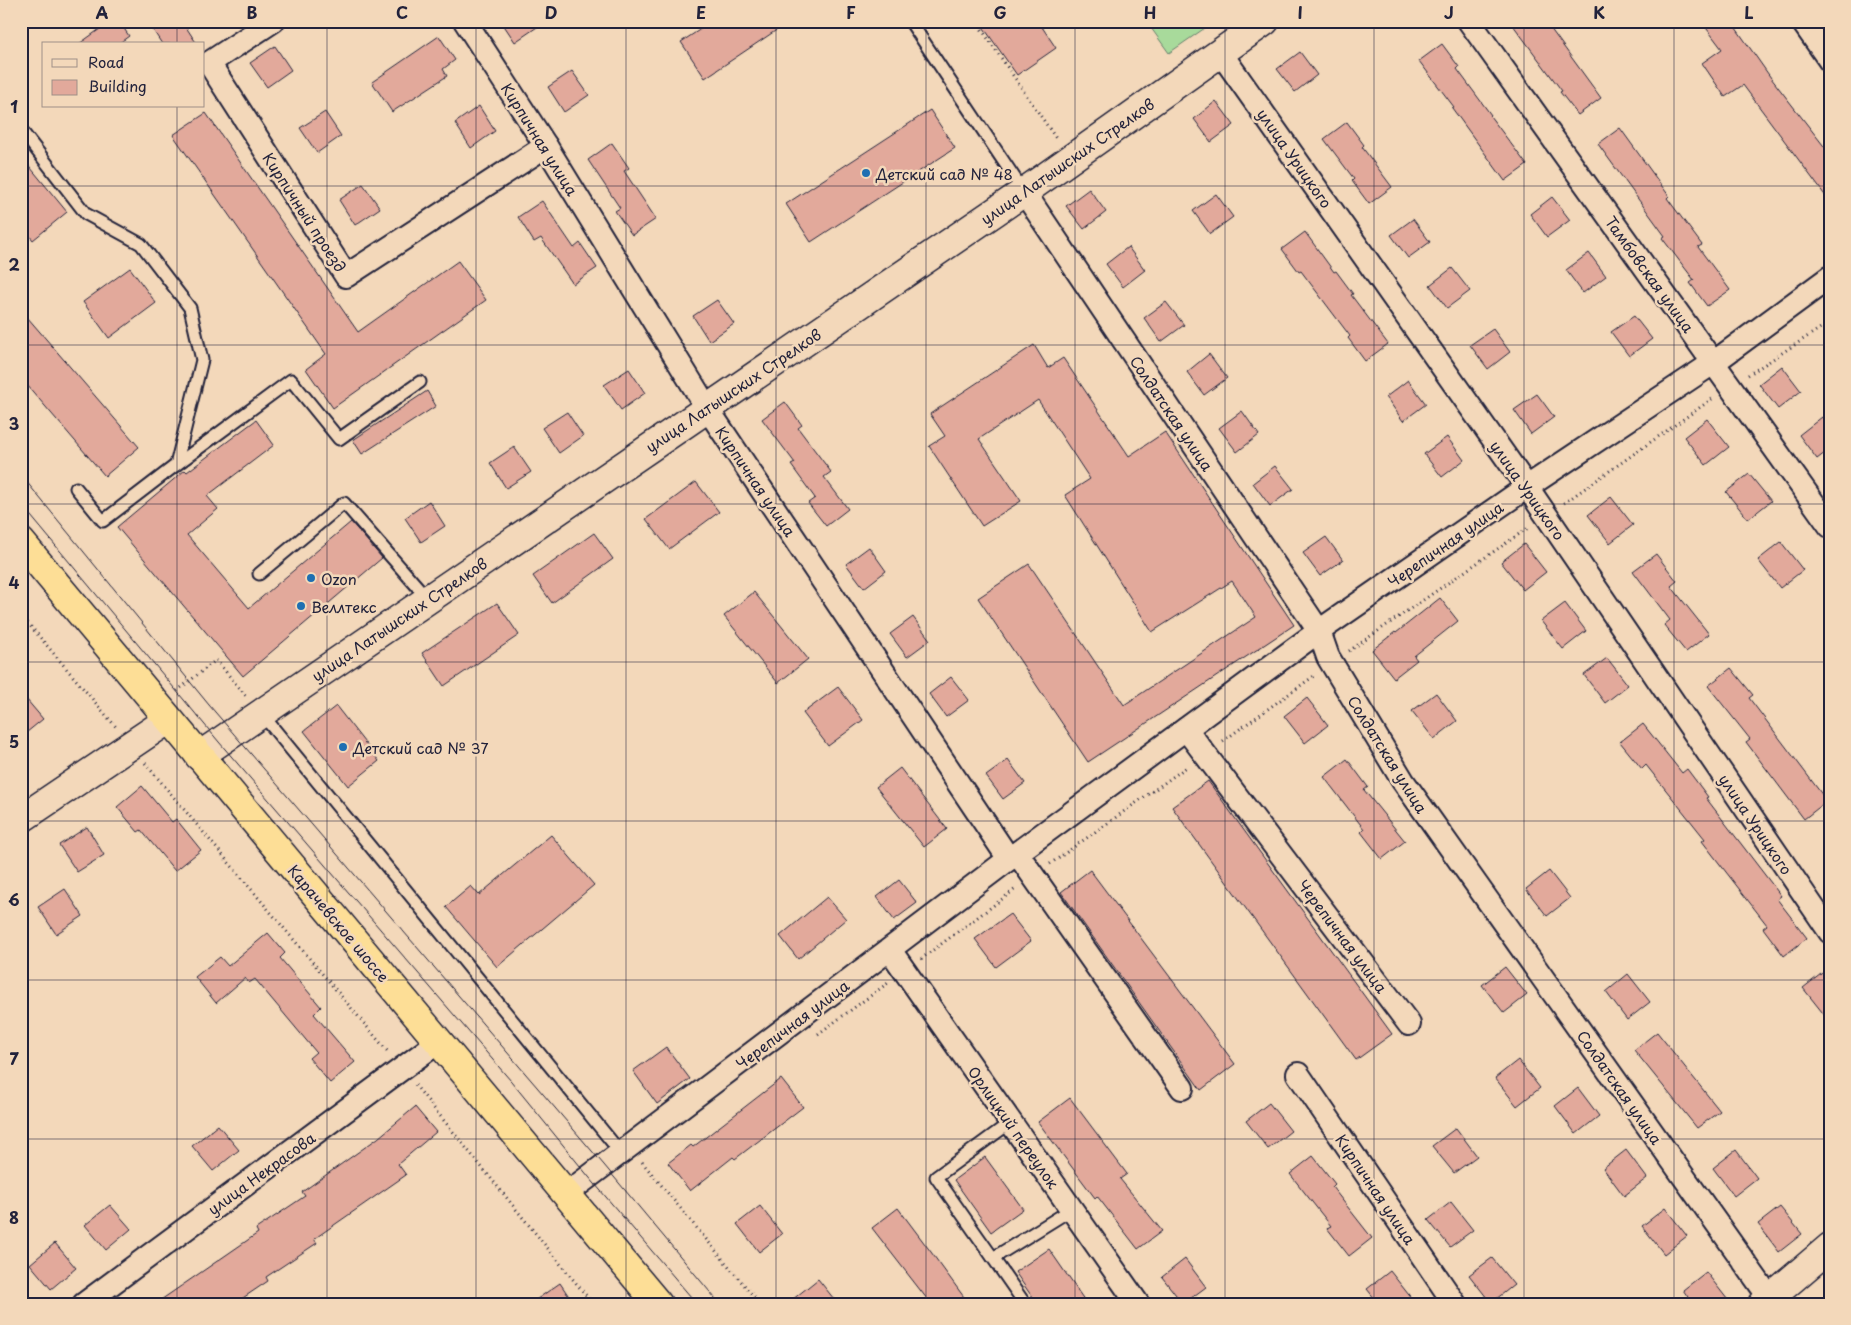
<svg xmlns="http://www.w3.org/2000/svg" width="1851" height="1325" viewBox="0 0 1851 1325" font-family="'Playpen Sans',sans-serif">
	<style>
		.green { fill: #a8da9b; stroke: #657e6b }
		.building { fill: #e2a99b; stroke: #22223b }
		.lines { fill: none; stroke-linecap: round; stroke-linejoin: round }
		.service-casing { stroke: #22223b; stroke-width: 15 }
		.minor-casing { stroke: #22223b; stroke-width: 26 }
		.tertiary-casing { stroke: #22223b; stroke-width: 31 }
		.trunk-casing { stroke: #22223b; stroke-width: 31 }
		.path { stroke: #22223b; stroke-width: 3; stroke-dasharray: 1 4; stroke-linecap: butt }
		.service { stroke: #f3d8ba; stroke-width: 11 }
		.minor { stroke: #f3d8ba; stroke-width: 22 }
		.tertiary { stroke: #f3d8ba; stroke-width: 28 }
		.trunk { stroke: #fdde96; stroke-width: 28 }
		.tram { stroke: #22223b; stroke-width: 1 }
		.grid { fill: none; stroke: #22223b; stroke-width: 1; stroke-opacity: 0.55 }
		.poi-dot { fill: #1f6fb2; stroke: #f3d8ba; stroke-width: 2 }
		.labels { text-anchor: middle; dominant-baseline: central; stroke-width: 5; stroke-linejoin: round; paint-order: stroke }
		.street-label { font-size: 15px; fill: #22223b; stroke: #f3d8ba }
		.poi-label { font-size: 15px; fill: #22223b; stroke: #f3d8ba; text-anchor: start }
		.neatline { fill: none; stroke: #22223b; stroke-width: 2 }
		.grid-label { font-size: 16px; text-anchor: middle; font-weight: bold; fill: #22223b }
	</style>
	<rect width="100%" height="100%" fill="#f3d8ba"/>
	<filter id="ink" filterUnits="userSpaceOnUse"><feTurbulence type="fractalNoise" baseFrequency=".02" numOctaves="2"/><feDisplacementMap in="SourceGraphic" scale="10" xChannelSelector="R" yChannelSelector="G"/><feConvolveMatrix kernelMatrix="1 2 1 2 8 2 1 2 1" color-interpolation-filters="sRGB"/></filter>
	<g filter="url(#ink)">
		<!-- green -->
		<polygon class="green" points="1146,21 1215,21 1169,53"/>
		<!-- building -->
		<g class="building">
			<polygon points="111,21 119,21 129,36 118,44 79,44"/>
			<polygon points="166,21 182,21 197,44 162,44 153,30"/>
			<polygon points="501,21 546,21 515,42"/>
			<polygon points="713,21 790,21 705,78 681,42"/>
			<polygon points="979,21 1038,21 1056,48 1017,75"/>
			<polygon points="1510,21 1545,21 1601,98 1578,115 1560,92 1562,91"/>
			<polygon points="1701,21 1731,21 1771,78 1830,154 1830,202 1743,85 1725,97 1702,63 1722,49"/>
			<polygon points="439,36 455,60 443,69 447,76 392,112 372,82"/>
			<polygon points="1442,44 1459,67 1457,69 1491,115 1490,116 1527,165 1505,181 1452,108 1454,107 1419,61"/>
			<polygon points="275,46 291,70 267,87 250,63"/>
			<polygon points="1300,52 1317,75 1295,92 1277,69"/>
			<polygon points="572,71 589,95 564,112 548,87"/>
			<polygon points="1216,101 1234,125 1211,142 1194,119"/>
			<polygon points="479,106 495,131 471,148 455,123"/>
			<polygon points="930,110 955,148 811,242 786,204"/>
			<polygon points="325,112 341,136 317,153 300,128"/>
			<polygon points="206,113 358,332 458,261 486,300 333,408 306,369 326,354 173,135"/>
			<polygon points="1347,122 1364,145 1362,147 1392,187 1369,204 1352,181 1354,179 1324,139"/>
			<polygon points="1620,128 1669,196 1667,198 1702,245 1698,247 1730,290 1707,306 1690,283 1694,280 1662,238 1665,236 1598,144"/>
			<polygon points="612,143 629,168 624,171 656,219 632,235 615,211 620,208 588,160"/>
			<polygon points="21,156 67,212 33,240 21,225"/>
			<polygon points="363,184 380,208 355,225 339,200"/>
			<polygon points="1089,189 1106,212 1084,229 1066,206"/>
			<polygon points="1216,194 1233,217 1210,234 1193,211"/>
			<polygon points="1552,197 1570,220 1547,237 1530,214"/>
			<polygon points="542,201 574,248 580,243 597,268 573,284 541,238 534,242 518,217"/>
			<polygon points="1413,219 1430,242 1408,258 1391,235"/>
			<polygon points="1305,232 1334,272 1336,271 1353,294 1351,295 1388,344 1365,361 1348,338 1350,336 1301,271 1299,272 1282,249"/>
			<polygon points="1128,247 1145,270 1123,287 1106,264"/>
			<polygon points="1589,253 1606,276 1583,293 1566,270"/>
			<polygon points="130,268 156,303 109,338 83,302"/>
			<polygon points="1452,268 1470,291 1447,308 1430,285"/>
			<polygon points="717,300 734,324 709,341 693,316"/>
			<polygon points="1166,302 1184,325 1161,342 1144,318"/>
			<polygon points="21,310 139,447 105,476 21,378"/>
			<polygon points="1634,316 1652,339 1629,356 1611,332"/>
			<polygon points="1493,329 1510,352 1488,369 1470,345"/>
			<polygon points="1034,345 1048,368 1063,358 1129,456 1165,432 1294,625 1088,762 978,598 1029,564 1124,705 1256,617 1232,581 1152,632 1065,495 1090,479 1038,400 979,439 1021,501 982,526 929,446 945,436 930,414"/>
			<polygon points="1209,354 1227,378 1204,395 1187,372"/>
			<polygon points="1782,366 1801,391 1778,409 1759,384"/>
			<polygon points="629,369 645,393 621,410 604,385"/>
			<polygon points="1408,380 1426,404 1403,421 1386,397"/>
			<polygon points="427,391 436,406 362,454 353,440"/>
			<polygon points="1537,394 1554,417 1531,434 1514,410"/>
			<polygon points="785,402 802,425 798,428 831,472 824,477 848,509 826,526 808,503 815,498 791,465 795,463 762,419"/>
			<polygon points="1242,411 1259,435 1237,452 1219,428"/>
			<polygon points="567,412 583,436 559,453 542,428"/>
			<polygon points="1822,417 1830,427 1830,449 1817,459 1799,435"/>
			<polygon points="1707,419 1729,447 1706,465 1684,437"/>
			<polygon points="256,420 274,445 207,496 218,509 187,535 249,608 351,522 382,558 243,676 117,527 185,470 187,472"/>
			<polygon points="1447,437 1464,460 1442,477 1424,454"/>
			<polygon points="514,447 531,472 506,488 490,463"/>
			<polygon points="1275,466 1293,489 1270,506 1253,483"/>
			<polygon points="1749,474 1771,501 1748,519 1726,492"/>
			<polygon points="696,482 719,512 669,549 646,519"/>
			<polygon points="1611,497 1633,525 1610,543 1588,515"/>
			<polygon points="429,501 445,526 421,542 405,518"/>
			<polygon points="594,533 613,559 552,603 533,576"/>
			<polygon points="1326,537 1343,560 1320,576 1303,553"/>
			<polygon points="1781,542 1803,570 1780,588 1758,560"/>
			<polygon points="1524,544 1546,572 1523,590 1501,562"/>
			<polygon points="869,547 886,571 864,588 846,564"/>
			<polygon points="1656,554 1677,581 1671,586 1709,634 1686,652 1664,625 1670,620 1633,571"/>
			<polygon points="754,592 808,659 778,683 724,616"/>
			<polygon points="1440,598 1458,621 1414,656 1417,660 1394,678 1372,650 1395,632 1396,633"/>
			<polygon points="497,603 519,635 444,686 422,653"/>
			<polygon points="1565,603 1586,631 1563,649 1541,621"/>
			<polygon points="913,617 930,640 907,657 890,634"/>
			<polygon points="1607,658 1628,685 1605,703 1584,675"/>
			<polygon points="1731,668 1753,695 1749,698 1827,801 1804,819 1746,742 1750,739 1708,686"/>
			<polygon points="951,677 969,700 946,717 929,694"/>
			<polygon points="838,687 863,720 828,746 803,713"/>
			<polygon points="21,693 43,719 21,737"/>
			<polygon points="1436,693 1457,721 1434,739 1412,711"/>
			<polygon points="1307,698 1328,725 1305,743 1284,716"/>
			<polygon points="336,706 379,761 348,786 304,731"/>
			<polygon points="1643,724 1682,773 1687,769 1708,797 1706,798 1781,896 1777,899 1807,938 1784,956 1763,928 1767,925 1702,841 1705,839 1646,765 1642,769 1620,742"/>
			<polygon points="1347,759 1368,787 1364,790 1405,841 1382,859 1361,832 1364,829 1324,777"/>
			<polygon points="1008,760 1025,783 1003,799 986,776"/>
			<polygon points="900,768 947,829 924,847 876,787"/>
			<polygon points="1208,781 1392,1034 1356,1060 1172,807"/>
			<polygon points="142,786 172,822 176,819 201,850 175,871 141,830 138,832 117,807"/>
			<polygon points="87,827 104,855 77,872 59,845"/>
			<polygon points="551,835 594,885 497,967 446,907 471,886 479,895"/>
			<polygon points="1090,870 1235,1064 1201,1090 1061,892"/>
			<polygon points="1549,871 1570,898 1547,916 1526,889"/>
			<polygon points="899,880 917,903 894,920 877,897"/>
			<polygon points="65,889 83,916 56,934 38,907"/>
			<polygon points="827,897 846,919 798,959 780,936"/>
			<polygon points="1010,914 1031,941 996,967 975,939"/>
			<polygon points="268,933 285,953 280,958 321,1007 314,1014 355,1062 330,1083 309,1058 316,1052 255,979 249,983 245,978 216,1003 195,977 220,957 228,966"/>
			<polygon points="1505,967 1527,995 1504,1013 1482,985"/>
			<polygon points="1830,967 1830,1022 1803,988"/>
			<polygon points="1628,974 1650,1002 1627,1020 1606,992"/>
			<polygon points="1657,1032 1720,1111 1697,1128 1634,1050"/>
			<polygon points="666,1047 690,1079 657,1104 633,1071"/>
			<polygon points="1518,1060 1540,1088 1517,1106 1495,1078"/>
			<polygon points="781,1079 803,1107 735,1159 733,1157 690,1191 668,1163 691,1145 693,1147"/>
			<polygon points="1578,1088 1599,1116 1576,1134 1555,1106"/>
			<polygon points="1070,1098 1127,1174 1120,1179 1162,1231 1138,1249 1097,1196 1095,1198 1038,1122"/>
			<polygon points="1269,1103 1291,1131 1268,1149 1246,1121"/>
			<polygon points="415,1107 436,1132 398,1164 406,1175 314,1239 317,1243 266,1277 268,1281 234,1304 155,1304 258,1233 256,1229 305,1196 302,1192 378,1138"/>
			<polygon points="218,1125 239,1150 213,1171 192,1146"/>
			<polygon points="1456,1128 1477,1156 1454,1173 1432,1146"/>
			<polygon points="1626,1150 1647,1178 1624,1196 1603,1168"/>
			<polygon points="1736,1150 1757,1178 1734,1196 1713,1168"/>
			<polygon points="1313,1156 1335,1184 1332,1187 1372,1238 1349,1256 1327,1228 1331,1226 1290,1174"/>
			<polygon points="985,1157 1023,1209 991,1232 954,1180"/>
			<polygon points="1451,1202 1473,1230 1450,1247 1428,1220"/>
			<polygon points="110,1205 131,1229 106,1250 85,1225"/>
			<polygon points="760,1206 782,1234 759,1252 737,1224"/>
			<polygon points="1780,1207 1802,1234 1779,1252 1758,1224"/>
			<polygon points="898,1208 931,1252 969,1304 931,1304 872,1228"/>
			<polygon points="1665,1208 1687,1236 1664,1254 1642,1226"/>
			<polygon points="55,1243 76,1268 51,1289 30,1264"/>
			<polygon points="1049,1249 1087,1304 1037,1304 1015,1272"/>
			<polygon points="1492,1258 1514,1285 1491,1303 1469,1275"/>
			<polygon points="1185,1259 1206,1287 1183,1304 1162,1277"/>
			<polygon points="1390,1271 1416,1304 1379,1304 1367,1289"/>
			<polygon points="1706,1272 1731,1304 1693,1304 1683,1290"/>
			<polygon points="818,1279 838,1304 787,1304"/>
			<polygon points="560,1283 574,1304 530,1304"/>
		</g>
		<g class="lines">
			<!-- service casing -->
			<g class="service-casing">
				<g id="service">
					<polyline points="910,21 1024,192"/>
					<polyline points="21,130 86,214 141,244 190,308 202,360 176,465"/>
					<polyline points="76,488 103,521 176,465 291,380 339,439 420,382"/>
					<polyline points="259,574 344,503 428,599"/>
					<polyline points="261,713 621,1153"/>
					<polyline points="993,1258 936,1177 1011,1122"/>
					<polyline points="1025,1304 993,1258 1072,1209"/>
				</g>
			</g>
			<!-- minor casing -->
			<g class="minor-casing">
				<g id="minor">
					<polyline points="273,21 209,63 346,276 546,146"/>
					<polyline points="465,21 546,146 707,408 1009,859"/>
					<polyline points="1469,21 1830,526"/>
					<polyline points="1802,21 1830,61"/>
					<polyline points="1220,52 1527,487 1830,932"/>
					<polyline points="1024,192 1319,631 1328,657 1403,781 1774,1304"/>
					<polyline points="1186,729 1409,1024"/>
					<polyline points="1017,853 1182,1088"/>
					<polyline points="890,950 1138,1304"/>
					<polyline points="1298,1074 1455,1304"/>
					<polyline points="566,1194 1009,859 1319,631 1527,487 1713,363 1830,277"/>
					<polyline points="84,1304 438,1042"/>
				</g>
			</g>
			<!-- tertiary casing -->
			<g class="tertiary-casing">
				<g id="tertiary">
					<polyline points="199,756 1024,192 1265,21"/>
					<polyline points="21,819 168,720"/>
					<polyline points="1763,1304 1830,1247"/>
				</g>
			</g>
			<!-- trunk casing -->
			<g class="trunk-casing">
				<polyline id="trunk" points="21,542 658,1304"/>
			</g>
			<!-- path -->
			<g class="path">
				<polyline points="976,21 1057,140"/>
				<polyline points="1748,375 1830,322"/>
				<polyline points="1564,503 1712,399"/>
				<polyline points="21,615 116,727"/>
				<polyline points="1349,651 1528,528"/>
				<polyline points="177,691 216,660 246,696"/>
				<polyline points="1223,741 1314,676"/>
				<polyline points="145,763 389,1053"/>
				<polyline points="1050,864 1188,766"/>
				<polyline points="921,959 1017,888"/>
				<polyline points="818,1034 888,983"/>
				<polyline points="415,1085 593,1304"/>
				<polyline points="642,1162 760,1304"/>
			</g>
			<!-- service -->
			<use href="#service" class="service"/>
			<!-- minor -->
			<use href="#minor" class="minor"/>
			<!-- tertiary -->
			<use href="#tertiary" class="tertiary"/>
			<!-- trunk -->
			<use href="#trunk" class="trunk"/>
			<!-- tram -->
			<g class="tram">
				<polyline points="21,475 209,705 604,1165 720,1304"/>
				<polyline points="21,504 219,742 511,1081 589,1177 697,1304"/>
			</g>
		</g>
	</g>
	<!-- grid -->
	<path class="grid" d="M177 21V44M327 21V1304M476 21V1304M626 21V1304M776 21V1304M926 21V1304M1075 21V1304M1225 21V1304M1374 21V1304M1524 21V1304M1674 21V1304M177 106V1304M21 186H1830M21 345H1830M21 504H1830M21 662H1830M21 821H1830M21 980H1830M21 1139H1830"/>
	<!-- markers -->
	<g class="poi-dot">
		<circle cx="866" cy="173" r="5"/>
		<circle cx="311" cy="578" r="5"/>
		<circle cx="301" cy="606" r="5"/>
		<circle cx="343" cy="747" r="5"/>
	</g>
	<g class="labels">
		<!-- street labels -->
		<g class="street-label">
			<text transform="translate(540 139) rotate(58)">Кирпичная улица</text>
			<text transform="translate(1295 158) rotate(55)">улица Урицкого</text>
			<text transform="translate(1067 161) rotate(-35)">улица Латышских Стрелков</text>
			<text transform="translate(305 212) rotate(57)">Кирпичный проезд</text>
			<text transform="translate(1650 274) rotate(54)">Тамбовская улица</text>
			<text transform="translate(733 390) rotate(-34)">улица Латышских Стрелков</text>
			<text transform="translate(1172 413) rotate(56)">Солдатская улица</text>
			<text transform="translate(756 481) rotate(56)">Кирпичная улица</text>
			<text transform="translate(1528 490) rotate(55)">улица Урицкого</text>
			<text transform="translate(1445 544) rotate(-35)">Черепичная улица</text>
			<text transform="translate(399 619) rotate(-34)">улица Латышских Стрелков</text>
			<text transform="translate(1388 754) rotate(58)">Солдатская улица</text>
			<text transform="translate(1756 824) rotate(56)">улица Урицкого</text>
			<text transform="translate(339 923) rotate(50)">Карачевское шоссе</text>
			<text transform="translate(1343 936) rotate(53)">Черепичная улица</text>
			<text transform="translate(792 1024) rotate(-37)">Черепичная улица</text>
			<text transform="translate(1620 1087) rotate(55)">Солдатская улица</text>
			<text transform="translate(1014 1127) rotate(55)">Орлицкий переулок</text>
			<text transform="translate(261 1173) rotate(-36)">улица Некрасова</text>
			<text transform="translate(1376 1189) rotate(56)">Кирпичная улица</text>
		</g>
		<!-- poi labels -->
		<g class="poi-label">
			<text x="876" y="173">Детский сад № 48</text>
			<text x="321" y="578">Ozon</text>
			<text x="311" y="606">Веллтекс</text>
			<text x="353" y="747">Детский сад № 37</text>
		</g>
	</g>
	<!-- margin -->
	<rect width="1851" height="1325" fill="none" stroke="#f3d8ba" stroke-width="55"/>
	<!-- legend -->
	<rect x="42" y="42" width="162" height="65" fill="#f3d8ba" stroke="#9f8f87"/>
	<rect x="52" y="59" width="25" height="8" fill="#f3d8ba" stroke="#9f8f87"/>
	<text x="88" y="68" font-size="15" fill="#22223b">Road</text>
	<rect x="52" y="80" width="25" height="15" fill="#e2a99b" stroke="#9f8f87"/>
	<text x="88" y="92" font-size="15" fill="#22223b">Building</text>
	<rect x="28" y="28" width="1796" height="1270" class="neatline"/>
	<g class="grid-label">
		<text x="102" y="19">A</text>
		<text x="252" y="19">B</text>
		<text x="402" y="19">C</text>
		<text x="551" y="19">D</text>
		<text x="701" y="19">E</text>
		<text x="851" y="19">F</text>
		<text x="1000" y="19">G</text>
		<text x="1150" y="19">H</text>
		<text x="1300" y="19">I</text>
		<text x="1449" y="19">J</text>
		<text x="1599" y="19">K</text>
		<text x="1749" y="19">L</text>
		<text x="14" y="113">1</text>
		<text x="14" y="271">2</text>
		<text x="14" y="430">3</text>
		<text x="14" y="589">4</text>
		<text x="14" y="748">5</text>
		<text x="14" y="906">6</text>
		<text x="14" y="1065">7</text>
		<text x="14" y="1224">8</text>
	</g>
</svg>
